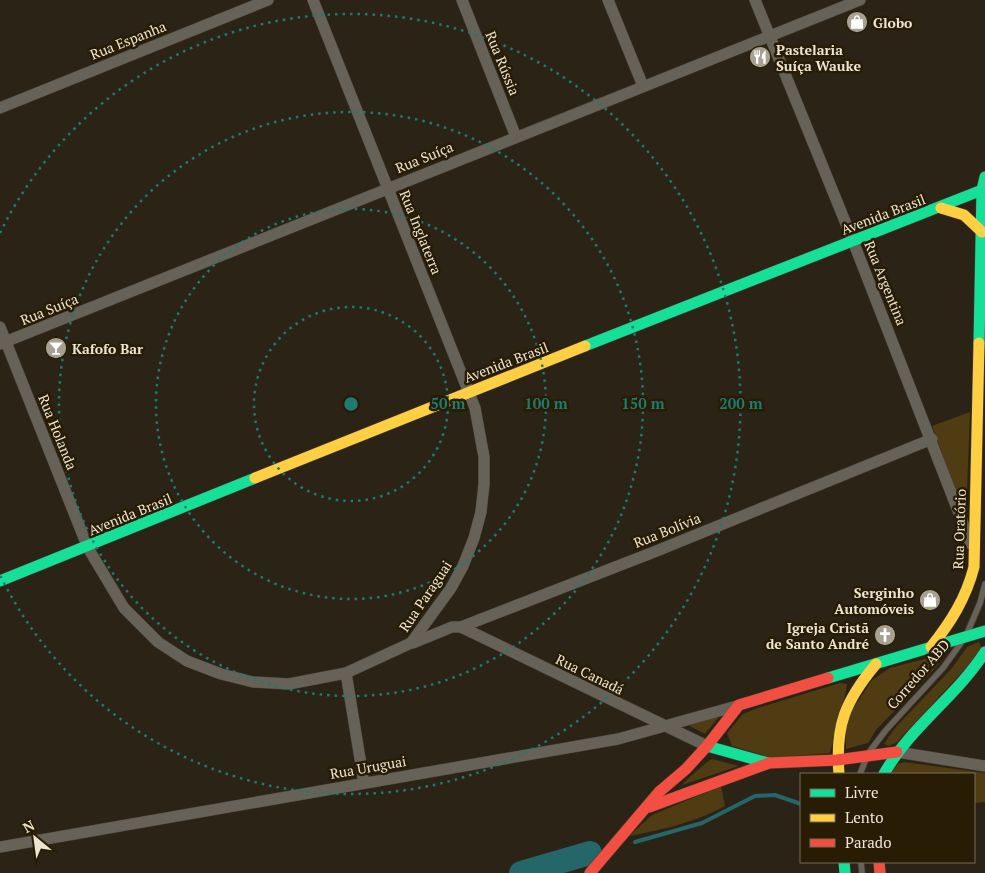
<svg xmlns="http://www.w3.org/2000/svg" width="985" height="873" viewBox="0 0 985 873" font-family="'PT Serif',serif">
	<style>
		.green { fill: #503c12 }
		.lines { fill: none; stroke-linecap: round; stroke-linejoin: round }
		.stream { stroke: #256669; stroke-width: 4 }
		.river { stroke: #256669; stroke-width: 24 }
		.lane-casing { stroke: #464036; stroke-width: 7 }
		.street-casing { stroke: #464036; stroke-width: 12 }
		.fast-casing { stroke: #464036; stroke-width: 12 }
		.slow-casing { stroke: #464036; stroke-width: 12 }
		.jam-casing { stroke: #464036; stroke-width: 12 }
		.lane { stroke: #676258; stroke-width: 5.5 }
		.street { stroke: #676258; stroke-width: 11 }
		.fast { stroke: #16e098; stroke-width: 11 }
		.slow { stroke: #ffcf43; stroke-width: 11 }
		.jam { stroke: #f24e42; stroke-width: 11 }
		.ring { fill: none; stroke: #1a7c73; stroke-width: 2.5; stroke-dasharray: 2.5 5 }
		.labels { text-anchor: middle; dominant-baseline: central; stroke-width: 5; stroke-linejoin: round; paint-order: stroke }
		.poi-label { font-size: 14px; font-weight: bold; fill: #ece4d5; stroke: #291c04; text-anchor: start }
		.street-label { font-size: 14px; fill: #ece4d5; stroke: #291c04 }
		.centre { fill: #1a7c73; stroke: #291c04; stroke-width: 2.5 }
		.ring-label { font-size: 15px; text-anchor: middle; font-weight: bold; fill: #1a7c73; stroke: #291c04; stroke-width: 5; stroke-linejoin: round; paint-order: stroke }
	</style>
	<rect width="100%" height="100%" fill="#2b2315"/>
	<!-- green -->
	<g class="green">
		<polygon points="970,412 966,519 932,426"/>
		<polygon points="979,642 981,647 979,654 897,742 889,746 884,744 895,728 952,668 967,647"/>
		<polygon points="940,655 941,658 936,667 876,730 868,743 846,749 845,721 872,680 890,668"/>
		<polygon points="840,683 847,684 846,691 830,753 772,758 732,746 727,733 743,714 758,708"/>
		<polygon points="715,715 718,718 705,734 686,724"/>
		<path d="M712 759 739 766 682 785C685 781 707 761 712 759Z"/>
		<polygon points="904,762 985,773 985,802 974,803 974,774 890,774 898,764"/>
		<path d="M721 786 725 806C693 823 665 829 629 836L652 815Z"/>
	</g>
	<g class="lines">
		<!-- stream -->
		<polyline class="stream" points="635,842 702,823 755,796 775,795 801,804"/>
		<!-- river -->
		<polyline class="river" points="521,873 590,853"/>
		<!-- lane casing -->
		<g class="lane-casing">
			<g id="lane">
				<polyline points="968,631 980,603 985,584"/>
				<polyline points="870,751 886,730 943,668 961,643"/>
				<polyline points="860,774 866,759"/>
				<polyline points="861,862 862,873"/>
			</g>
		</g>
		<!-- street casing -->
		<g class="street-casing">
			<g id="street">
				<polyline points="462,0 516,137"/>
				<polyline points="608,0 643,86"/>
				<polyline points="755,0 853,241 971,544"/>
				<polyline points="0,108 268,0"/>
				<polyline points="0,327 88,548 124,608 158,642 187,661 221,674 253,682 289,684 346,673 411,643 451,588 463,566 474,538 481,512 484,484 484,457 475,408 313,0"/>
				<polyline points="0,344 860,0"/>
				<polyline points="461,627 707,746"/>
				<polyline points="413,643 452,627 461,627 654,552 932,439"/>
				<polyline points="346,673 364,783"/>
				<polyline points="897,752 985,766"/>
				<polyline points="0,847 618,739 737,706"/>
			</g>
		</g>
		<!-- fast casing -->
		<g class="fast-casing">
			<g id="fast">
				<polyline points="979,343 982,190 985,177"/>
				<polyline points="585,346 982,190"/>
				<polyline points="0,581 255,478"/>
				<polyline points="828,678 985,631"/>
				<polyline points="707,746 768,763"/>
				<path d="M884 774C910 727 956 697 985 652"/>
				<polyline points="844,862 845,873"/>
			</g>
		</g>
		<!-- slow casing -->
		<g class="slow-casing">
			<g id="slow">
				<polyline points="941,208 964,215 982,232"/>
				<polyline points="255,478 585,346"/>
				<path d="M931 647C951 622 966 598 974 567L979 343"/>
				<path d="M839 774C835 726 845 701 876 664"/>
			</g>
		</g>
		<!-- jam casing -->
		<g class="jam-casing">
			<g id="jam">
				<polyline points="649,807 769,763 837,760 897,752"/>
				<polyline points="879,862 880,873"/>
				<polyline points="590,873 659,792 686,769 707,746 739,705 828,678"/>
			</g>
		</g>
		<!-- lane -->
		<use href="#lane" class="lane"/>
		<!-- street -->
		<use href="#street" class="street"/>
		<!-- fast -->
		<use href="#fast" class="fast"/>
		<!-- slow -->
		<use href="#slow" class="slow"/>
		<!-- jam -->
		<use href="#jam" class="jam"/>
	</g>
	<!-- distance rings -->
	<g class="ring">
		<circle cx="351" cy="404" r="97"/>
		<circle cx="351" cy="404" r="195"/>
		<circle cx="351" cy="404" r="292"/>
		<path d="M0 233A390 390 0 1 1 0 575"/>
	</g>
	<!-- icons -->
	<defs>
		<g id="shop-disc" transform="scale(1.125)"><circle r="9.5" fill="#a8a092" stroke="#291c04"/><path d="M-5-2.5h2.3a2.7 3.5 0 0 1 5.4 0H5L5.5 6h-11ZM-1.5-2.5h3a1.5 2.3 0 0 0-3 0Z" fill="#fff"/></g>
		<g id="restaurant-disc" transform="scale(1.125)"><circle r="9.5" fill="#a8a092" stroke="#291c04"/><path d="M-5-6h1v4h1v-4h1v4h1v-4h1v5L-1.5 .5V6h-2V.5L-5-1ZM5-6V6H3V1.5H1.5Q1.5-4 5-6Z" fill="#fff"/></g>
		<g id="bar-disc" transform="scale(1.125)"><circle r="9.5" fill="#a8a092" stroke="#291c04"/><path d="M-6-5H6L.8 .8V4.5H3.5V6h-7V4.5H-.8V.8Z" fill="#fff"/></g>
		<g id="church-disc" transform="scale(1.125)"><circle r="9.5" fill="#a8a092" stroke="#291c04"/><path d="M-1.2-6h2.4v3.5h3.3v2.4h-3.3V6h-2.4V-.1h-3.3v-2.4h3.3Z" fill="#fff"/></g>
	</defs>
	<g fill-rule="evenodd">
		<use href="#shop-disc" x="857" y="22"/>
		<use href="#restaurant-disc" x="760" y="57"/>
		<use href="#bar-disc" x="56" y="348"/>
		<use href="#shop-disc" x="930" y="600"/>
		<use href="#church-disc" x="885" y="635"/>
	</g>
	<g class="labels">
		<!-- poi labels -->
		<g class="poi-label">
			<text x="873" y="22">Globo</text>
			<text x="776" y="49">Pastelaria<tspan x="776" dy="16">Suíça Wauke</tspan></text>
			<text x="72" y="348">Kafofo Bar</text>
			<text x="914" y="592" text-anchor="end">Serginho<tspan x="914" dy="16">Automóveis</tspan></text>
			<text x="869" y="627" text-anchor="end">Igreja Cristã<tspan x="869" dy="16">de Santo André</tspan></text>
		</g>
		<!-- street labels -->
		<g class="street-label">
			<text transform="translate(128 40) rotate(-22)">Rua Espanha</text>
			<text transform="translate(503 63) rotate(68)">Rua Rússia</text>
			<text transform="translate(424 157) rotate(-22)">Rua Suíça</text>
			<text transform="translate(883 214) rotate(-21)">Avenida Brasil</text>
			<text transform="translate(421 232) rotate(68)">Rua Inglaterra</text>
			<text transform="translate(886 283) rotate(68)">Rua Argentina</text>
			<text transform="translate(49 309) rotate(-22)">Rua Suíça</text>
			<text transform="translate(506 362) rotate(-21)">Avenida Brasil</text>
			<text transform="translate(58 432) rotate(68)">Rua Holanda</text>
			<text transform="translate(130 514) rotate(-22)">Avenida Brasil</text>
			<text transform="translate(959 529) rotate(-88)">Rua Oratório</text>
			<text transform="translate(667 530) rotate(-22)">Rua Bolívia</text>
			<text transform="translate(425 596) rotate(-56)">Rua Paraguai</text>
			<text transform="translate(590 674) rotate(26)">Rua Canadá</text>
			<text transform="translate(918 674) rotate(-49)">Corredor ABD</text>
			<text transform="translate(368 767) rotate(-10)">Rua Uruguai</text>
		</g>
	</g>
	<circle cx="351" cy="404" r="8" class="centre"/>
	<g class="ring-label">
		<text x="448" y="409">50 m</text>
		<text x="546" y="409">100 m</text>
		<text x="643" y="409">150 m</text>
		<text x="741" y="409">200 m</text>
	</g>
	<!-- legend -->
	<rect x="800" y="773" width="175" height="90" fill="#291c04" stroke="#776c58"/>
	<rect x="810" y="789" width="25" height="8" fill="#16e098" stroke="#776c58"/>
	<text x="845" y="798" font-size="15" fill="#ece4d5">Livre</text>
	<rect x="810" y="814" width="25" height="8" fill="#ffcf43" stroke="#776c58"/>
	<text x="845" y="823" font-size="15" fill="#ece4d5">Lento</text>
	<rect x="810" y="839" width="25" height="8" fill="#f24e42" stroke="#776c58"/>
	<text x="845" y="848" font-size="15" fill="#ece4d5">Parado</text>
	<!-- north arrow -->
	<g transform="translate(35 838) rotate(331)" stroke="#291c04" stroke-width="4" paint-order="stroke">
	<path d="M0-4L9 19L0 12L-9 19Z" fill="#ece4d5"/>
	<text y="-8" font-size="14" font-weight="bold" text-anchor="middle" fill="#ece4d5">N</text>
	</g>
</svg>
